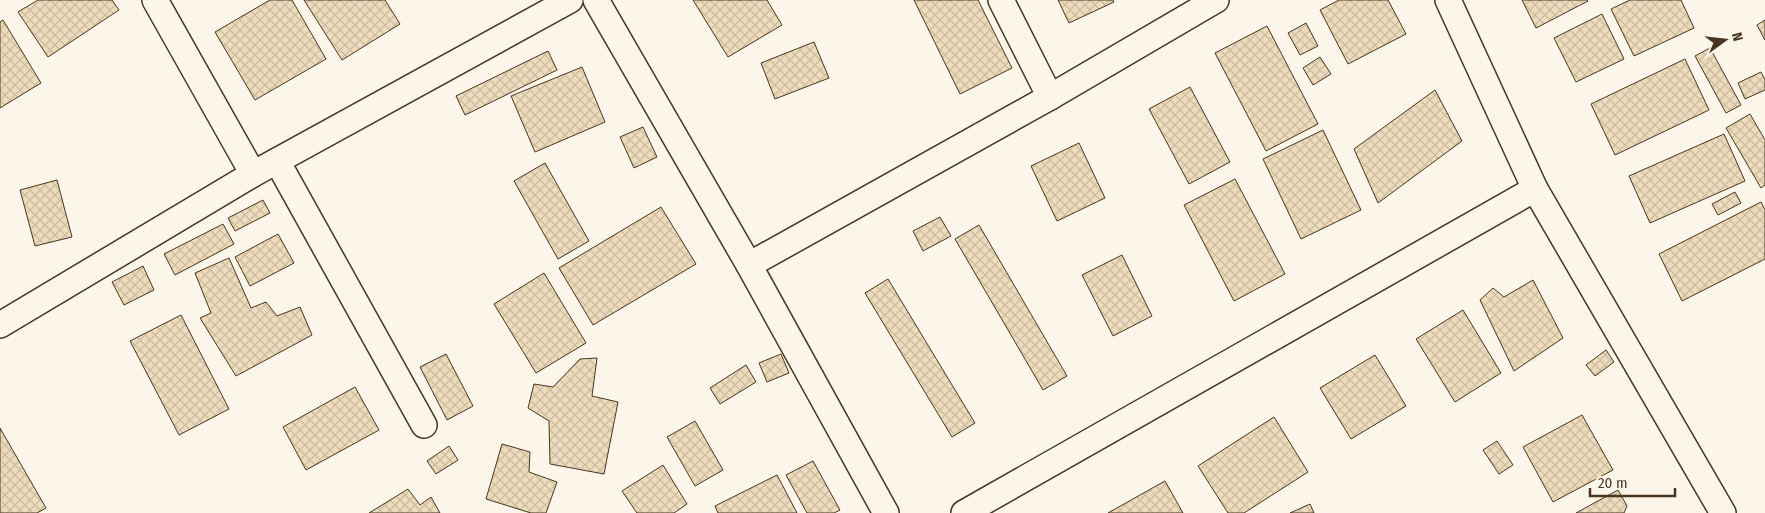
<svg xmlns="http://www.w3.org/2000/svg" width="1765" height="513" viewBox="0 0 1765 513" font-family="'Fira Sans Condensed',sans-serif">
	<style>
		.building { fill: url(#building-cross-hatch); stroke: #4a3520 }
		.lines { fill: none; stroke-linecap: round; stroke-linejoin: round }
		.minor-casing { stroke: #4a3520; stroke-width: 28 }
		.minor { stroke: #fbf6e9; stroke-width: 25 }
	</style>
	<defs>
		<pattern id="building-cross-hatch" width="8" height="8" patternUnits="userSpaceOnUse" patternTransform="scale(1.25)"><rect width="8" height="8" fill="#ecdcbc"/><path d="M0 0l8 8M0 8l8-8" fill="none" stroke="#ccbda1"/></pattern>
	</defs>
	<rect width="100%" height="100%" fill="#fbf6e9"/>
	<!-- building -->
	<g class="building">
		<polygon points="38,0 112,0 119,10 48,57 18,12"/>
		<polygon points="270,0 292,0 326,59 255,100 215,32"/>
		<polygon points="304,0 385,0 400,24 342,60"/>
		<polygon points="693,0 767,0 782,25 728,57"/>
		<polygon points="914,0 978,0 1012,68 960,94"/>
		<polygon points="1058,0 1113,0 1114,2 1069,23"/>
		<polygon points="1339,0 1388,0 1406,34 1348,64 1320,10"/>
		<polygon points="1522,0 1587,0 1588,1 1536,28"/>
		<polygon points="1630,0 1681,0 1694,28 1634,56 1611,9"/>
		<polygon points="1602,14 1624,59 1576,82 1554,38"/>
		<polygon points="3,20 41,83 0,108 0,22"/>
		<polygon points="1765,20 1765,40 1757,25"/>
		<polygon points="1306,23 1318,46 1300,55 1288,33"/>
		<polygon points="1267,26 1318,124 1266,151 1215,53"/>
		<polygon points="814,42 829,78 775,99 761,63"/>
		<polygon points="1710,48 1741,105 1726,113 1695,56"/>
		<polygon points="548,51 557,70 465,115 456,96"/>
		<polygon points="1320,57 1331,74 1313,85 1303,68"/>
		<polygon points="1685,59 1709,110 1615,155 1591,104"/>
		<polygon points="582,67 605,122 535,152 511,96"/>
		<polygon points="1761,72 1765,80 1765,90 1745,99 1738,83"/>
		<polygon points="1190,87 1230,162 1189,184 1149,109"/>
		<polygon points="1435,90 1462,141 1378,203 1354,149"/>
		<polygon points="1750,114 1765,140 1765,185 1761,188 1726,128"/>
		<polygon points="643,127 657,157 634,168 620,137"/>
		<polygon points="1323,130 1361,210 1301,239 1263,159"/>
		<polygon points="1724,134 1745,181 1650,223 1629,176"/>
		<polygon points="1079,143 1105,198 1057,221 1031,166"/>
		<polygon points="545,163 589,241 558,259 514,181"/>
		<polygon points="1235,179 1285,274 1234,301 1184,205"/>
		<polygon points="57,180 72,237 35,246 20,190"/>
		<polygon points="1735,192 1741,203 1718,215 1712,204"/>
		<polygon points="263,200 270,213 235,231 228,218"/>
		<polygon points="1761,202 1765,210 1765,259 1682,301 1659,254"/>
		<polygon points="661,207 696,264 593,325 559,268"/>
		<polygon points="940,217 951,236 923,251 913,231"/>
		<polygon points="223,224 234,244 175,275 164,254"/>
		<polygon points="979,225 1067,376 1043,390 955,239"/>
		<polygon points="278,234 294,263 250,286 235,257"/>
		<polygon points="1122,255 1152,316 1113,336 1082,275"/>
		<polygon points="229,258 251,308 266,302 277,316 300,307 312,335 236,376 200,318 211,313 195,273"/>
		<polygon points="143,266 154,290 124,305 112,282"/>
		<polygon points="544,273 586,343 536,373 494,304"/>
		<polygon points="888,279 975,423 952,437 865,293"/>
		<polygon points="1533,280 1563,338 1514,371 1480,300 1493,288 1504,297"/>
		<polygon points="1463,310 1501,373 1455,402 1416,339"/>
		<polygon points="181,315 229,409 179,435 130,341"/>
		<polygon points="1606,350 1614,362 1595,376 1586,365"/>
		<polygon points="446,354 473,406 447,420 420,367"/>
		<polygon points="781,354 789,373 767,382 759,363"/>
		<polygon points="1375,355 1406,406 1351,439 1320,388"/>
		<polygon points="597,358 592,396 618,402 604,474 550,464 549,421 528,408 534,384 553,387 580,359"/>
		<polygon points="746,365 756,382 720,404 710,388"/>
		<polygon points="355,387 379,430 306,470 283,427"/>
		<polygon points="1582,415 1613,470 1553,502 1523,447"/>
		<polygon points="1274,417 1308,472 1244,513 1228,513 1198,466"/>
		<polygon points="695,421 723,470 695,486 667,437"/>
		<polygon points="0,428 46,508 37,513 0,513"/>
		<polygon points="1497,441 1513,465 1499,474 1483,450"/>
		<polygon points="502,444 530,452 529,472 557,482 546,513 531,513 486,499"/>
		<polygon points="449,446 458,460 436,474 427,461"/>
		<polygon points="813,461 840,510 834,513 807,513 786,475"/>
		<polygon points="663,465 687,504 674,513 637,513 622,491"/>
		<polygon points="777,475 797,513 718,513 715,506"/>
		<polygon points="1165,481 1183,513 1108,513"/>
		<polygon points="408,489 420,505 431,497 440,513 369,513"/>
		<polygon points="1618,490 1627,506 1624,513 1576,513"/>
		<polygon points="1310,504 1314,513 1290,513"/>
	</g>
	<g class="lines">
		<!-- minor casing -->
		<g class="minor-casing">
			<g id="minor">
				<polyline points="155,0 253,174"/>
				<polyline points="596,0 749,265 886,513"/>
				<polyline points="1001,0 1050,97"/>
				<polyline points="1448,0 1535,189 1723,513"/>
				<polyline points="277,161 424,425"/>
				<polyline points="749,265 1050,97 1216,0"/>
				<polyline points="0,325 253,174 570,0"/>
				<polyline points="964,513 1535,189"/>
			</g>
		</g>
		<!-- minor -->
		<use href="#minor" class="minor"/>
	</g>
	<!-- north arrow -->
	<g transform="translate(1725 40) rotate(75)" stroke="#fbf6e9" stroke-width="4" paint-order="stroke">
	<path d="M0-4L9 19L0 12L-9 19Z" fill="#4a3520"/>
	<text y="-8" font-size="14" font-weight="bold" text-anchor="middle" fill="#4a3520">N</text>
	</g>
	<!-- scale -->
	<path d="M1590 488v8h85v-8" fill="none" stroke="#4a3520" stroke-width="2.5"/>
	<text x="1598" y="488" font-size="15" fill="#4a3520" stroke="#fbf6e9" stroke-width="4" paint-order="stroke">20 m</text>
</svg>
